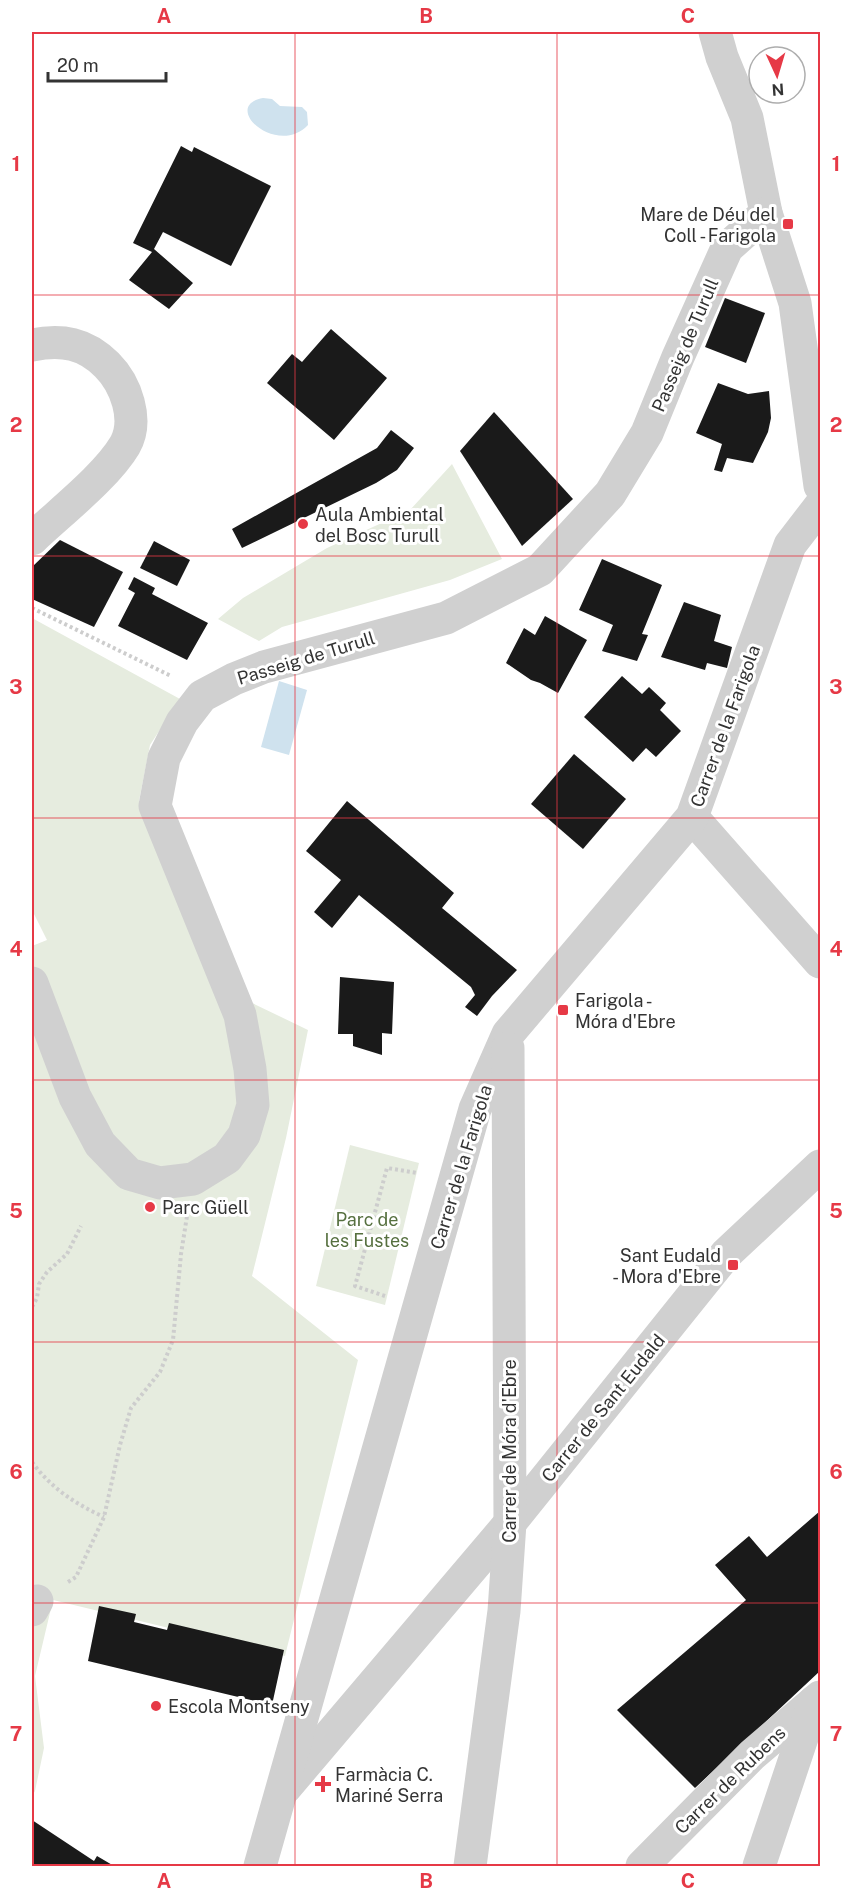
<svg xmlns="http://www.w3.org/2000/svg" width="852" height="1898" viewBox="0 0 852 1898" font-family="'Public Sans',sans-serif">
	<style>
		.green { fill: #e6ecdf }
		.water { fill: #cfe2ee }
		.building { fill: #1a1a1a }
		.lines { fill: none; stroke-linecap: round; stroke-linejoin: round }
		.path { stroke: #cdcdcd; stroke-width: 4; stroke-dasharray: 3 3; stroke-linecap: butt }
		.street { stroke: #d0d0d0; stroke-width: 33 }
		.grid { fill: none; stroke: #e63946; stroke-width: 1.5; stroke-opacity: 0.55 }
		.poi-dot { fill: #e63946; stroke: #fff; stroke-width: 2 }
		.labels { text-anchor: middle; dominant-baseline: central; stroke-width: 6; stroke-linejoin: round; paint-order: stroke }
		.poi-label { font-size: 18px; fill: #333; stroke: #fff; text-anchor: start }
		.street-label { font-size: 18px; fill: #333; stroke: #fff }
		.park-label { font-size: 18px; fill: #56703f; stroke: #fff }
		.neatline { fill: none; stroke: #e63946; stroke-width: 2 }
		.grid-label { font-size: 20px; text-anchor: middle; font-weight: bold; fill: #e63946 }
	</style>
	<rect width="100%" height="100%" fill="#fff"/>
	<!-- green -->
	<g class="green">
		<polygon points="452,464 502,559 450,580 282,627 259,641 218,619 243,598 327,548 410,510"/>
		<polygon points="32,618 180,699 150,745 139,801 217,986 308,1030 286,1138 252,1276 358,1360 285,1656 53,1600 35,1676 44,1748 35,1791 32,1796 32,946 47,940 32,910"/>
		<polygon points="350,1145 419,1163 385,1305 316,1286"/>
	</g>
	<!-- water -->
	<g class="water">
		<path d="M263 98 272 99 280 106 302 107 307 112 308 125C277 158 220 106 263 98Z"/>
		<polygon points="279,681 307,690 289,755 261,747"/>
	</g>
	<!-- building -->
	<g class="building">
		<polygon points="181,146 192,152 194,147 271,186 231,266 163,232 154,249 193,283 169,309 129,280 152,252 133,243"/>
		<polygon points="725,298 765,313 746,363 705,347"/>
		<polygon points="331,329 387,378 334,440 267,383 292,354 302,362"/>
		<polygon points="718,383 748,394 769,391 771,418 768,432 753,463 727,458 722,472 714,470 722,444 696,433"/>
		<polygon points="494,412 573,499 522,546 460,451"/>
		<polygon points="391,430 414,448 397,470 376,483 242,548 232,529 377,448"/>
		<polygon points="60,540 123,572 94,627 32,599 32,567"/>
		<polygon points="154,541 190,560 177,586 140,568"/>
		<polygon points="602,559 662,585 642,634 648,635 637,661 602,651 613,625 579,610"/>
		<polygon points="134,577 155,588 152,594 208,623 187,660 118,626 135,593 128,589"/>
		<polygon points="684,602 721,615 714,641 732,647 727,668 707,663 705,670 661,657"/>
		<polygon points="545,616 587,640 558,693 540,683 531,680 506,663 524,628 535,635"/>
		<polygon points="622,676 642,694 649,687 666,703 660,710 681,731 656,757 646,748 633,762 584,717"/>
		<polygon points="574,754 626,799 583,849 531,804"/>
		<polygon points="347,801 454,893 442,908 517,970 492,996 477,1016 465,1007 475,995 471,987 359,895 332,928 314,912 341,880 306,851"/>
		<polygon points="340,977 394,982 392,1034 382,1033 382,1055 353,1046 353,1034 338,1034"/>
		<polygon points="820,1511 820,1671 695,1788 617,1710 746,1600 715,1565 749,1536 767,1557"/>
		<polygon points="99,1606 136,1614 134,1622 167,1630 169,1623 284,1650 272,1705 88,1661"/>
		<polygon points="32,1820 94,1861 97,1856 114,1866 32,1866"/>
	</g>
	<g class="lines">
		<!-- path -->
		<g class="path">
			<polyline points="32,608 171,676"/>
			<polyline points="385,1296 355,1286 387,1168 417,1173"/>
			<polyline points="32,1307 37,1298 39,1284 47,1272 67,1254 81,1226"/>
			<path d="M32 1462C50 1487 75 1504 104 1517"/>
			<polyline points="68,1582 76,1577 104,1517 120,1445 131,1408 160,1372 173,1340 181,1254 187,1216"/>
		</g>
		<!-- street -->
		<g class="street">
			<polyline points="715,32 722,57 747,118 766,213 795,303 820,486"/>
			<path d="M32 345C62 339 85 343 107 365 126 384 139 420 125 445 106 477 59 513 32 539"/>
			<polyline points="692,817 820,962"/>
			<polyline points="32,983 75,1097 100,1144 129,1174 160,1183 193,1179 227,1158 244,1135 253,1105 250,1069 240,1015 155,806 164,758 182,722 202,696 234,679 264,667 446,618 540,570 610,494 647,433 678,357 727,248 766,213"/>
			<polyline points="32,1610 37,1601"/>
			<polyline points="285,1788 510,1523 726,1254 820,1166"/>
			<polyline points="260,1866 475,1109 508,1034 692,817 790,545 820,506"/>
			<polyline points="470,1866 504,1611 510,1523 508,1048"/>
			<polyline points="642,1866 752,1755 820,1697"/>
			<polyline points="759,1866 814,1702"/>
		</g>
	</g>
	<!-- grid -->
	<path class="grid" d="M295 32V1866M557 32V1866M32 295H820M32 556H820M32 818H820M32 1080H820M32 1342H820M32 1603H820"/>
	<!-- markers -->
	<g class="poi-dot">
		<rect x="782" y="218" width="12" height="12" rx="3"/>
		<circle cx="303" cy="524" r="6"/>
		<rect x="557" y="1004" width="12" height="12" rx="3"/>
		<circle cx="150" cy="1207" r="6"/>
		<rect x="727" y="1259" width="12" height="12" rx="3"/>
		<circle cx="156" cy="1706" r="6"/>
		<path d="M320 1775h6v6h6v6h-6v6h-6v-6h-6v-6h6z"/>
	</g>
	<g class="labels">
		<!-- poi labels -->
		<g class="poi-label">
			<text x="776" y="214" text-anchor="end">Mare de Déu del<tspan x="776" dy="21">Coll - Farigola</tspan></text>
			<text x="315" y="514">Aula Ambiental<tspan x="315" dy="21">del Bosc Turull</tspan></text>
			<text x="575" y="1000">Farigola -<tspan x="575" dy="21">Móra d'Ebre</tspan></text>
			<text x="162" y="1207">Parc Güell</text>
			<text x="721" y="1255" text-anchor="end">Sant Eudald<tspan x="721" dy="21">- Mora d'Ebre</tspan></text>
			<text x="168" y="1706">Escola Montseny</text>
			<text x="335" y="1774">Farmàcia C.<tspan x="335" dy="21">Mariné Serra</tspan></text>
		</g>
		<!-- street labels -->
		<g class="street-label">
			<text transform="translate(685 345) rotate(-67)">Passeig de Turull</text>
			<text transform="translate(306 658) rotate(-17)">Passeig de Turull</text>
			<text transform="translate(725 726) rotate(-70)">Carrer de la Farigola</text>
			<text transform="translate(461 1167) rotate(-73)">Carrer de la Farigola</text>
			<text transform="translate(603 1408) rotate(-51)">Carrer de Sant Eudald</text>
			<text transform="translate(509 1451) rotate(-90)">Carrer de Móra d'Ebre</text>
			<text transform="translate(730 1780) rotate(-44)">Carrer de Rubens</text>
		</g>
		<!-- park labels -->
		<g class="park-label">
			<text x="367" y="1219">Parc de<tspan x="367" dy="21">les Fustes</tspan></text>
		</g>
	</g>
	<!-- border -->
	<rect width="852" height="1898" fill="none" stroke="#ffffff" stroke-width="66"/>
	<!-- north arrow -->
	<g transform="translate(777 75) rotate(176)"><circle r="28" fill="#ffffff" stroke="#adadad" stroke-width="1.5"/>
	<path d="M0-4.5L10 22L0 15L-10 22Z" fill="#e63946"/>
	<text y="-9" font-size="16" font-weight="bold" text-anchor="middle" fill="#333333">N</text>
	</g>
	<!-- scale -->
	<path d="M48 72v9h118v-9" fill="none" stroke="#333333" stroke-width="3"/>
	<text x="57" y="72" font-size="18" fill="#333333" stroke="#ffffff" stroke-width="4.5" paint-order="stroke">20 m</text>
	<rect x="33" y="33" width="786" height="1832" class="neatline"/>
	<g class="grid-label">
		<text x="164" y="23">A</text>
		<text x="426" y="23">B</text>
		<text x="688" y="23">C</text>
		<text x="16" y="171">1</text>
		<text x="836" y="171">1</text>
		<text x="16" y="432">2</text>
		<text x="836" y="432">2</text>
		<text x="16" y="694">3</text>
		<text x="836" y="694">3</text>
		<text x="16" y="956">4</text>
		<text x="836" y="956">4</text>
		<text x="16" y="1218">5</text>
		<text x="836" y="1218">5</text>
		<text x="16" y="1479">6</text>
		<text x="836" y="1479">6</text>
		<text x="16" y="1741">7</text>
		<text x="836" y="1741">7</text>
		<text x="164" y="1888">A</text>
		<text x="426" y="1888">B</text>
		<text x="688" y="1888">C</text>
	</g>
</svg>
